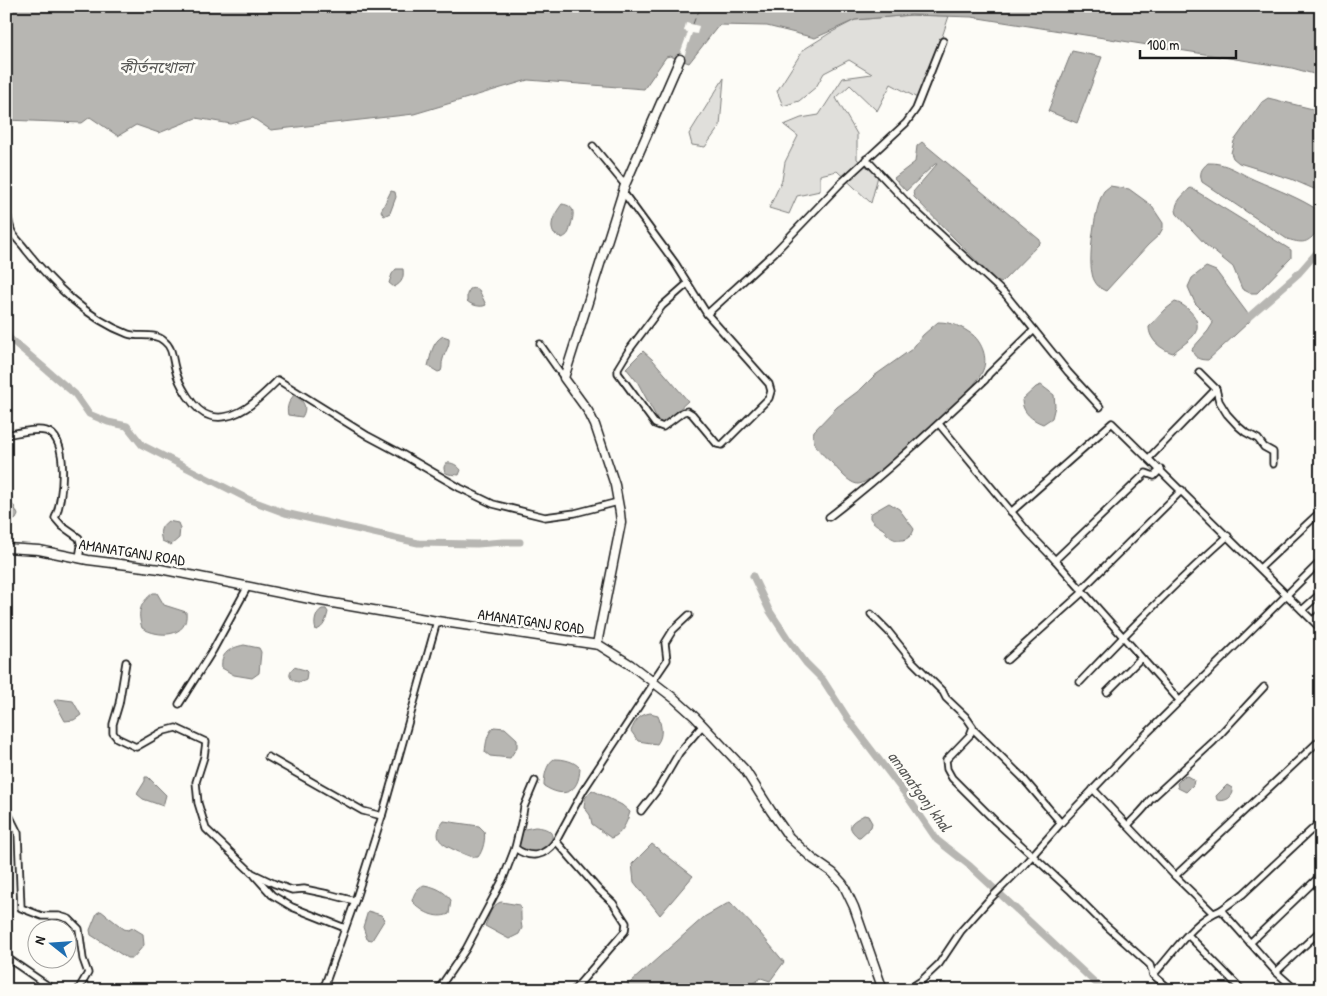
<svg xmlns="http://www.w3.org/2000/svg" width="1327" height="996" viewBox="0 0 1327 996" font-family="'Patrick Hand','Noto Sans Bengali',sans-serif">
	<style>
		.green { fill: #e0dfdb; stroke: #7e7e7c }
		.water { fill: #b7b6b2; stroke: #797876 }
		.pier { fill: #fdfcf7 }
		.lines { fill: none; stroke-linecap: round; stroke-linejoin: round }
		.canal { stroke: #b7b6b2; stroke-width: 7 }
		.ferry { stroke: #5a5a58; stroke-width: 1; stroke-dasharray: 6 5; stroke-linecap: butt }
		.street-casing { stroke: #1c1c1c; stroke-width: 9 }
		.secondary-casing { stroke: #1c1c1c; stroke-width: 11 }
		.street { stroke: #fdfcf7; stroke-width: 5.5 }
		.secondary { stroke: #fdfcf7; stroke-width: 8 }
		.labels { text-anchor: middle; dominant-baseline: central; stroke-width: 5; stroke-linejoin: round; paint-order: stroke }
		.street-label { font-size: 15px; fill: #1c1c1c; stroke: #fdfcf7 }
		.water-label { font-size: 16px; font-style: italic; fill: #5a5a58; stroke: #fdfcf7 }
	</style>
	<rect width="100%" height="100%" fill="#fdfcf7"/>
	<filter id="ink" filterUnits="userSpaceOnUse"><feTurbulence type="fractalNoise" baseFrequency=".02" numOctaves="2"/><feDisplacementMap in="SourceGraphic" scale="10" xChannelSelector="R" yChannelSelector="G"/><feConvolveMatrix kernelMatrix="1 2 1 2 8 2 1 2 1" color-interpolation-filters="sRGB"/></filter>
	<g filter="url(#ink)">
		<!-- green -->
		<g class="green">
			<polygon points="911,15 949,16 921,100 891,84 877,111 850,85 836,98 857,134 857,159 878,176 871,203 837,171 820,175 820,191 797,196 789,214 769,208 782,180 785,162 798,136 784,125 801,118 819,115 843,78 872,74 849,60 824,73 816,87 799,101 783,106 777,91 803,50 830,33 855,20"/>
			<polygon points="724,78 720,126 705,147 692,145 689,134"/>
		</g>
		<!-- water -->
		<g class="water">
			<polygon points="6,6 1321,6 1321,76 1292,68 972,17 911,15 855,20 815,38 767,26 719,25 689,63 670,56 666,57 644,89 528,80 414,114 271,130 253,118 231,124 196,118 159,133 136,125 118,136 90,117 82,123 6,120"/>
			<polygon points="1072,51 1102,57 1077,123 1048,111"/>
			<polygon points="1268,98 1321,111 1321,189 1314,189 1291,179 1239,163 1233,158 1231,153 1234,141 1262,102"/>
			<polygon points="922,142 1040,240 1040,243 1001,283 995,280 914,197 913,192 937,164 935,164 906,191 894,178 915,162 917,146"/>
			<path d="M1208 163C1226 162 1239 173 1255 180 1278 190 1300 198 1321 212V228C1307 242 1307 245 1287 239L1202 182C1199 173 1201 169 1208 163Z"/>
			<path d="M1110 186 1129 189 1151 205 1163 223V228L1159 235 1148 245 1106 291C1098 288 1093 281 1092 273 1088 258 1095 204 1104 191 1105 190 1109 187 1110 186Z"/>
			<path d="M1191 188 1291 250V258L1257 293H1250L1242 289 1233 267 1206 245 1177 214C1173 203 1182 197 1189 189Z"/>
			<polygon points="391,191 395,192 396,197 390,213 384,216 381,211"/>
			<path d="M562 204C576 206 574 214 571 225 569 232 569 235 562 238L554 234C548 224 556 212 562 204Z"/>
			<path d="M1206 267 1216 271 1251 318 1249 322 1208 360C1199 360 1194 358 1192 349L1208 331 1213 323 1209 317 1195 303 1188 287 1192 278Z"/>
			<path d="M396 269H403C404 278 402 283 394 287L389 283 392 274Z"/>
			<path d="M474 288 479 290 486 305C481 308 471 305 467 301V294L470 289Z"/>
			<path d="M1175 302C1183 304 1189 309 1194 316 1205 334 1185 342 1173 353 1162 350 1149 340 1149 327L1166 309Z"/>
			<path d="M938 322C952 322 962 327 973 335 982 343 988 358 983 370 977 388 930 426 914 441 905 449 867 486 857 484 847 482 838 469 831 462 822 454 810 444 814 431L837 407 861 389 874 376 912 349 923 335Z"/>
			<path d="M443 336 449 338C450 347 445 351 443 359 441 364 443 367 441 371L438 372 428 366C431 355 432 342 443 336Z"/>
			<polygon points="643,351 653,360 688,401 664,423 659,422 638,383 626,368"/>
			<path d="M1041 385 1054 395 1055 406 1052 418 1043 424C1032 420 1022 412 1022 400L1036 387Z"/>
			<path d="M294 395C304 401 308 407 302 417L288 415C286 407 289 401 294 395Z"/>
			<path d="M446 463C452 462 457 465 461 470L459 475C453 474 443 476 444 467Z"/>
			<path d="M889 503 899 509 914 529C911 541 897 544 888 535 883 531 888 533 883 529 877 525 874 524 870 518V514Z"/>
			<polygon points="11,504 14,506 18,515 16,519 6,524 6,505"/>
			<path d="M168 521 178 523 180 528 179 538 171 545 162 541C159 532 160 527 168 521Z"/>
			<path d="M153 593H157L164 605 186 612C189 638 158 638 142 628 137 612 140 603 153 593Z"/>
			<path d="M322 609H326L328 612C326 620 324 628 316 630 313 623 316 612 322 609Z"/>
			<path d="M244 645 259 648 261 652 259 673 252 678 234 675 222 668C220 653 230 648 244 645Z"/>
			<path d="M294 667 305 670 307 672 306 680C296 686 283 677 294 667Z"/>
			<polygon points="58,699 73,701 81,715 74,720 65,721 54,701"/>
			<path d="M650 713 658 715C661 725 664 735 657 744L638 741 631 731C635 721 639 715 650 713Z"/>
			<path d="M494 727 505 728 517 739V747L510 758 490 756 485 752C486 743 487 733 494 727Z"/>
			<path d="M554 759C564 759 574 761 580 768 579 793 564 799 544 786 544 777 546 764 554 759Z"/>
			<polygon points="1187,776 1194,780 1193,785 1186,792 1178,788 1177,783 1183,777"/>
			<polygon points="145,777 148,777 166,795 163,806 143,799 137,794 145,781"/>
			<path d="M1227 785 1232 788 1233 792C1231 799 1224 802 1217 800L1216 796Z"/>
			<path d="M592 790 622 805 630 812C627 822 622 835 611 838L592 824 590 815 584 807 585 798Z"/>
			<path d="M864 815 868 816 872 823 871 827 860 837H858C844 825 852 822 864 815Z"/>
			<path d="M444 821 479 826 484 831C486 838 483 851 478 857 471 858 465 854 459 852 443 845 430 839 444 821Z"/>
			<path d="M535 827C552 828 557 835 547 850 537 852 528 854 519 848L521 834 525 829Z"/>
			<polygon points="652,844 693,876 660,915 634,882 632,864"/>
			<path d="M424 885C436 887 444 891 451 900L449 914C435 920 421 911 412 901 414 893 417 888 424 885Z"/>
			<path d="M501 902 520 905C522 914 520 920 522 928L519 934 509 939 485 926C489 916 491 905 501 902Z"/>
			<polygon points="730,902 760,933 784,962 770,981 761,978 745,990 622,990 704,917"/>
			<polygon points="101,911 124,929 128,930 133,928 143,934 144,945 133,958 127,958 91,935 90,930 97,913"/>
			<polygon points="368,911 381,915 385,919 372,940 367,939 363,927"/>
		</g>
		<!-- pier -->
		<polygon class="pier" points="686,23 699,26 697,34 692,33 683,60 678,59 688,32 684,31"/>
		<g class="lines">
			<!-- canal -->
			<g class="canal">
				<polyline points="1244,321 1299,273 1321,248"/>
				<polyline points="6,328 9,338 75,394 89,414 108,422 127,426 142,445 250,500 285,513 418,543 477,544 503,542 520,542"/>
				<polyline points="753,576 769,610 788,639 806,663 823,680 848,719 909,799 937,840 970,866 1103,990"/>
			</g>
			<!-- ferry -->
			<polyline class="ferry" points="693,24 696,16 703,6"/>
			<!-- street casing -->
			<g class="street-casing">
				<g id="street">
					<polyline points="593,146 625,185"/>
					<polyline points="866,159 912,208 1006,295 1068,372 1100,407"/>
					<polyline points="623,192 675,263 707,314 769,384 771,391 769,398 722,445 717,444 692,414 687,411 683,412 663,427 655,424 618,373 618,368 629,350 662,306 687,284"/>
					<path d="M8 217C9 222 10 228 12 232 15 238 22 244 26 250 53 284 86 318 128 334 138 338 155 332 164 341 173 348 172 358 175 368 178 383 194 412 210 416 237 423 261 397 278 380L368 436 400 453 460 488 493 504 545 517 575 513 618 502"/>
					<polyline points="707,314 774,253 841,183 906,123 916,109 943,41"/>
					<polyline points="540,344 564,378"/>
					<polyline points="1199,372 1216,389 1219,401 1227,414 1238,426 1245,432 1258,439 1264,447 1273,452 1273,464"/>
					<polyline points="939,424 1029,533 1055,560 1179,700"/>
					<path d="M6 435C18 433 33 428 46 431 70 437 63 501 55 518L62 526 79 538 81 546 79 558"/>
					<polyline points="1149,458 1216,389"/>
					<polyline points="1011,512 1112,423 1321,629"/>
					<path d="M829 517C884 475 934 428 985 380L989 374 1034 330"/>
					<polyline points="1055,560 1146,473 1154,476 1161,469"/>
					<polyline points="1260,568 1321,511"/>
					<polyline points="1081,590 1182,490"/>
					<polyline points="1302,610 1321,593"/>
					<polyline points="871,614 888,631 913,662 943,692 946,698 966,717 973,727 970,735 946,760 947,769 952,778 995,821 1071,891 1101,921 1150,965 1153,975 1171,990"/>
					<polyline points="1313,620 1321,613"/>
					<polyline points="6,640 6,646"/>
					<polyline points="1007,660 1083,592"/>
					<polyline points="126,662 119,704 113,724 113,733 117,738 136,747 164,731 176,728 206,742 204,757 196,782 198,803 206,829 252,873 275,884 292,890 304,889 328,894 355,901"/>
					<polyline points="652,682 667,660 665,643 673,630 689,615"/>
					<path d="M1080 682C1128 631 1176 582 1228 536"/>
					<polyline points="1107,692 1141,658"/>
					<polyline points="179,704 213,650 248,586"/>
					<polyline points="973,729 1022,777 1061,823"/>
					<polyline points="268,757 363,811 382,816"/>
					<path d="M535 781 524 807 522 819 515 848C531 860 545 856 556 841"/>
					<polyline points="1093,789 1175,876 1321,739"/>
					<polyline points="6,806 7,811 18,833 21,908 42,916 59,916 69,919 79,929 83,959 88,973 78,990"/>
					<polyline points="641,811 658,789 679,753 703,725"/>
					<path d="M1128 825C1135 817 1145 809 1150 800L1213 742 1264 687"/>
					<polyline points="255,876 272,895 292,907 345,928"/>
					<polyline points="1175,876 1213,913"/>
					<polyline points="1221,910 1243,894 1321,821"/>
					<polyline points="1188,935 1242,990"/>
					<polyline points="1250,943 1321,875"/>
					<polyline points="6,957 54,990"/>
					<polyline points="1276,972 1321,930"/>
					<path d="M1153 975C1173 954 1193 920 1221 910L1276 972 1296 990"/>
					<polyline points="323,990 355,901 382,816 437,621"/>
					<polyline points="438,990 466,949 503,879 515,848"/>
					<polyline points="574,990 625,931 626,923 613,903 597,888 556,841 583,791 654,683"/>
					<polyline points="907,990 921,981 939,964 961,931 987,902 1024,865 1061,823 1140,740 1321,561"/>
					<polyline points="1311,990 1321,980"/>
				</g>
			</g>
			<!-- secondary casing -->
			<g class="secondary-casing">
				<g id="secondary">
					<polyline points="6,548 39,550 88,560 160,569 315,600 437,621 599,645 631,665 675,699 695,717 745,770 771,811 789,837 813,859 833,873 843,884 854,907 883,990"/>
					<polyline points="597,644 621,523 620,513 615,485 595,425 588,411 564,378 625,185 680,59"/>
				</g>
			</g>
			<!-- street -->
			<use href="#street" class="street"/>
			<!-- secondary -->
			<use href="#secondary" class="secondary"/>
		</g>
	</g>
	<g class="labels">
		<!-- street labels -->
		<g class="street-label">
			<text transform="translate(132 552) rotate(9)">AMANATGANJ ROAD</text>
			<text transform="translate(531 621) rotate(8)">AMANATGANJ ROAD</text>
		</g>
		<!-- water labels -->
		<g class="water-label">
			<text x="156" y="67">কীর্তনখোলা</text>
			<text transform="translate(920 791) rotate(54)">amanatgonj khal</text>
		</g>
	</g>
	<!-- margin -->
	<rect width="1327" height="996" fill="none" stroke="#fdfcf7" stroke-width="25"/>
	<rect x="12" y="12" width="1302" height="971" fill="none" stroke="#1c1c1c" stroke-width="2" filter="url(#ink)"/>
	<!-- north arrow -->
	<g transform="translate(52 944) rotate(287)"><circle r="24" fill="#fdfcf7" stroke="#a3a29f"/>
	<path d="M0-4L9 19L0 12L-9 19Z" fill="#1f6fb2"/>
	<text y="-8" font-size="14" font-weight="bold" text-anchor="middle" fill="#1c1c1c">N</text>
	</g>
	<!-- scale -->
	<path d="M1140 50v8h96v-8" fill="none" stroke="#1c1c1c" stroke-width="2.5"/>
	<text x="1147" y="50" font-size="15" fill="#1c1c1c" stroke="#fdfcf7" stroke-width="4" paint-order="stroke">100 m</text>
</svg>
